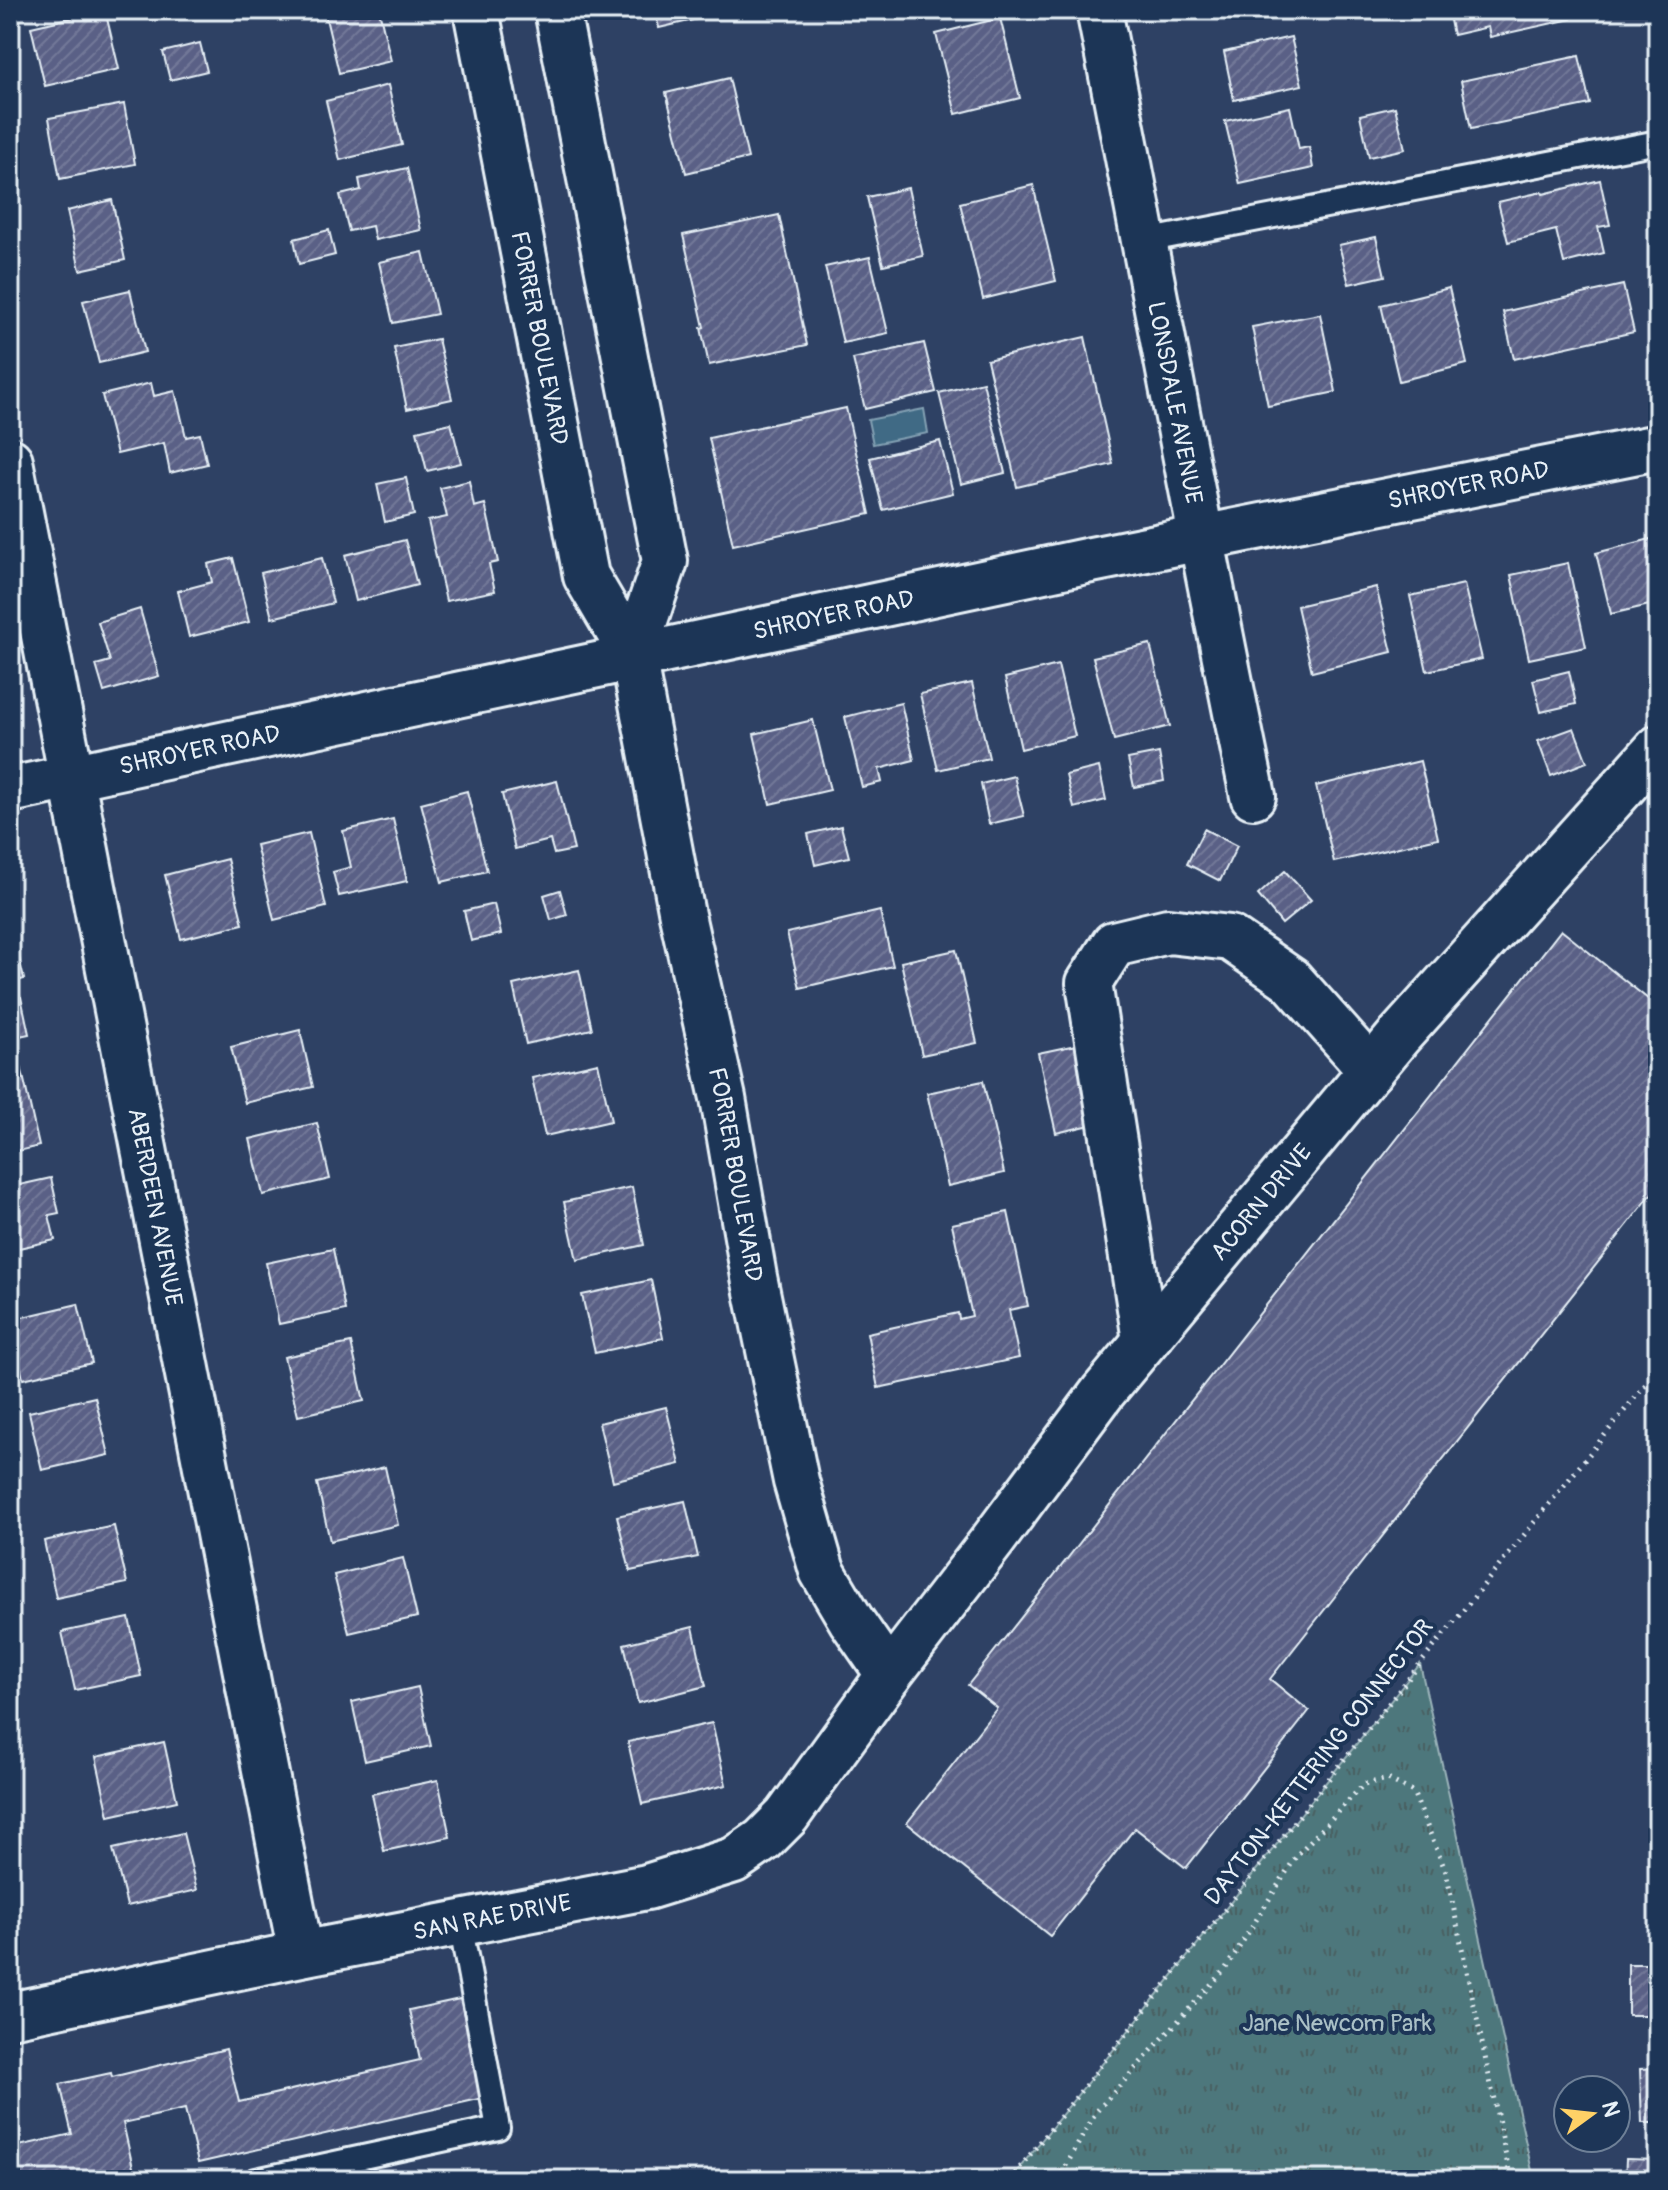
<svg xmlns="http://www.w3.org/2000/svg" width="1668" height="2190" viewBox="0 0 1668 2190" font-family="Pangolin,sans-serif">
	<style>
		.grass { fill: url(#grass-tufts); stroke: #9bb4ba; stroke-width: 2 }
		.water { fill: #3f6a85; stroke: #83a0b3; stroke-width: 2 }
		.building { fill: url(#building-hatch); stroke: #e8f1f8; stroke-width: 2 }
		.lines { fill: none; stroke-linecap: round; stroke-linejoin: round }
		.service-casing { stroke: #e8f1f8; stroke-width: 28 }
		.minor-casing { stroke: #e8f1f8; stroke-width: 50 }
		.secondary-casing { stroke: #e8f1f8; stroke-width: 50 }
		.path { stroke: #e8f1f8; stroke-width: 5; stroke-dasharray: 2 6; stroke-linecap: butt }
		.service { stroke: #1d3557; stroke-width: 22 }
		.minor { stroke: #1d3557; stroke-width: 44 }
		.secondary { stroke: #1d3557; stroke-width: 44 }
		.labels { text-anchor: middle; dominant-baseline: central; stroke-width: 8; stroke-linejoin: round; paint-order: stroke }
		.street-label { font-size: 24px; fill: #e8f1f8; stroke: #1d3557 }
		.park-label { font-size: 24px; fill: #aac0c6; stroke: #1d3557 }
	</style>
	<defs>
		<pattern id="grass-tufts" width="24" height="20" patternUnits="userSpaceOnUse" patternTransform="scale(2)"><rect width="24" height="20" fill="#4e777b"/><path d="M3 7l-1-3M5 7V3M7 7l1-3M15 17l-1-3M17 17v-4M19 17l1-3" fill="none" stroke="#4a6062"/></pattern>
		<pattern id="building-hatch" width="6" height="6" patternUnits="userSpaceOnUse" patternTransform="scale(2)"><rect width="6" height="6" fill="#5a6186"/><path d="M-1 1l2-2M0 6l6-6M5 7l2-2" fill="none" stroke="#727898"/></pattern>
	</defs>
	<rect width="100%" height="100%" fill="#2e4164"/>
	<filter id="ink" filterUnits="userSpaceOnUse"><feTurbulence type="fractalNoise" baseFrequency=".0125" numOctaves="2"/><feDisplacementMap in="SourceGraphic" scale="16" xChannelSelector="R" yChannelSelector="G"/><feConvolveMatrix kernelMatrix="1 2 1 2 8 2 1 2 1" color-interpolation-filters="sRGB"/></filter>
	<g filter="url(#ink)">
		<!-- grass -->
		<polygon class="grass" points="1420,1664 1534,2180 1010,2180"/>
		<!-- water -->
		<polygon class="water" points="924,409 928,433 873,444 868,420"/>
		<!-- building -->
		<g class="building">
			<polygon points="105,10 119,69 45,86 31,27"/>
			<polygon points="343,10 379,10 391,61 339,73 325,14"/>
			<polygon points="655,10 718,10 719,14 659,28"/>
			<polygon points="1448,10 1569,10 1571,19 1490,37 1488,27 1453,35"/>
			<polygon points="1000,18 1020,98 956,114 936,34"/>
			<polygon points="1291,37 1302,85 1234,100 1224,52"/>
			<polygon points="200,43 207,71 170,80 163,52"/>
			<polygon points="1579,56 1590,104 1471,129 1461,81"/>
			<polygon points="729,78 748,158 686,173 666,93"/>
			<polygon points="388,85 402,145 340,160 326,101"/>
			<polygon points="124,104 135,164 60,179 49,118"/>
			<polygon points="1290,107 1299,149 1309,147 1313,168 1240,184 1225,121"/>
			<polygon points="1395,107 1405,149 1369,157 1360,115"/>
			<polygon points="407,168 421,230 375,240 372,226 349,231 340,195 361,190 359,179"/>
			<polygon points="1600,180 1610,225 1598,227 1604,253 1564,263 1556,230 1508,242 1498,202 1542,192 1543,194"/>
			<polygon points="1033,185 1056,281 983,299 960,203"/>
			<polygon points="908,188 923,256 883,265 867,197"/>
			<polygon points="112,200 125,260 80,270 67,211"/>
			<polygon points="779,215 807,345 709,365 701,328 704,327 683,235"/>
			<polygon points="329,230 335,255 299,264 294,239"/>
			<polygon points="1376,237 1385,276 1349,284 1339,245"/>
			<polygon points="423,252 437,314 393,323 379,262"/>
			<polygon points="870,257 888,333 843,343 825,267"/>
			<polygon points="1623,285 1634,332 1514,359 1503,312"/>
			<polygon points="1449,288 1467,364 1399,381 1381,305"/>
			<polygon points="130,290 145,352 99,363 83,301"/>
			<polygon points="1320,314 1336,392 1268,406 1252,327"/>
			<polygon points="1085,337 1113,464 1017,487 987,360"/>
			<polygon points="438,339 452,399 407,409 394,348"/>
			<polygon points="924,343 936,392 865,409 853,359"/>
			<polygon points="983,382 1005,473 961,484 939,393"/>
			<polygon points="151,383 154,396 175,391 186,437 200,434 207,464 170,473 164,443 117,454 102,395"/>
			<polygon points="846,408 870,514 733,545 709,438"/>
			<polygon points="451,423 461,463 427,471 417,431"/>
			<polygon points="940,441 953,493 883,510 870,458"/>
			<polygon points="406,478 414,515 385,522 377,484"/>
			<polygon points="469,481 474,507 485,504 498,562 489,564 495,591 446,601 428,521 447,517 440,488"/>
			<polygon points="1658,537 1658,603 1611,614 1596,553"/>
			<polygon points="405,540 417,585 356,601 345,555"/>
			<polygon points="233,558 249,622 189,637 178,591 212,582 208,564"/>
			<polygon points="322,558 333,603 272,618 261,573"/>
			<polygon points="1568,563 1586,647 1529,659 1511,575"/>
			<polygon points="1464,584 1482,659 1427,671 1410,596"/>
			<polygon points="1376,587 1392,652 1312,672 1297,606"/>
			<polygon points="140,609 159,676 104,692 96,665 110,661 98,622"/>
			<polygon points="1150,644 1170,726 1114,740 1093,657"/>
			<polygon points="1058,665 1075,736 1021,749 1005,678"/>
			<polygon points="1569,671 1576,704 1541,712 1533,680"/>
			<polygon points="972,683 989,758 938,770 920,694"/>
			<polygon points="901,703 914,760 879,769 882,782 862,787 845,717"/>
			<polygon points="813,720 830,790 770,804 754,734"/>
			<polygon points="1574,728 1587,762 1551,776 1538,741"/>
			<polygon points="1159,753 1164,781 1134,787 1128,759"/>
			<polygon points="1420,761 1438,838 1334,862 1316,786"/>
			<polygon points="1099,767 1106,800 1074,808 1066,775"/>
			<polygon points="1014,776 1024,816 989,824 981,784"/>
			<polygon points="557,781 574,850 554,854 550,840 515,849 502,794"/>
			<polygon points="467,791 487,871 442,882 421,803"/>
			<polygon points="393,819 407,881 339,896 333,872 351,867 343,831"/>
			<polygon points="841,826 849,857 815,865 808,834"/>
			<polygon points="1204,829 1237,846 1220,881 1187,864"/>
			<polygon points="309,833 326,907 274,920 256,845"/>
			<polygon points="227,859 243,924 181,939 165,875"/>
			<polygon points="1285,871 1311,900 1282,924 1258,895"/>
			<polygon points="560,890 567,915 551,920 544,895"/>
			<polygon points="494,904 501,934 471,941 464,911"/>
			<polygon points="880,911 893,966 800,988 787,933"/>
			<polygon points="10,920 24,979 10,983"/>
			<polygon points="1561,930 1658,1007 1658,1186 1270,1679 1309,1711 1186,1868 1135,1828 1050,1936 907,1823 997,1708 968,1685"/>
			<polygon points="956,950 977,1043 922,1055 901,962"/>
			<polygon points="579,970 592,1029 526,1044 513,985"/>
			<polygon points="21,997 29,1034 10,1038 10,999"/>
			<polygon points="300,1030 313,1087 245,1103 231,1047"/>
			<polygon points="1076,1045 1095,1124 1056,1133 1038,1053"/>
			<polygon points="17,1049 39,1146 10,1153 10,1051"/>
			<polygon points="598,1063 611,1121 545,1136 532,1078"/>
			<polygon points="983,1081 1004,1173 948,1186 927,1093"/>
			<polygon points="317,1123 330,1179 263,1195 250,1139"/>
			<polygon points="51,1178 59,1213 49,1215 55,1240 10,1250 10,1187"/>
			<polygon points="632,1187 644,1245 577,1260 564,1202"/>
			<polygon points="1008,1212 1028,1306 1009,1310 1019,1358 878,1388 867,1333 958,1313 959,1319 972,1316 952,1224"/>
			<polygon points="333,1249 345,1310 279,1324 266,1263"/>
			<polygon points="651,1280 663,1338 595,1353 582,1295"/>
			<polygon points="78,1304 92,1363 23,1379 10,1320"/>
			<polygon points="351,1343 364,1401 298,1416 284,1357"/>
			<polygon points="95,1397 109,1455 42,1470 29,1412"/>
			<polygon points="666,1407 680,1464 613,1481 599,1423"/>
			<polygon points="385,1467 398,1525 330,1541 317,1483"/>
			<polygon points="685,1501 698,1557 630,1571 617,1516"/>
			<polygon points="114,1526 127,1583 56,1598 44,1541"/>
			<polygon points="403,1558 417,1617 349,1633 334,1575"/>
			<polygon points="129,1618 141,1676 75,1690 62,1632"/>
			<polygon points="693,1627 706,1686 638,1703 624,1644"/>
			<polygon points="418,1687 431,1746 365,1761 352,1702"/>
			<polygon points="712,1723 726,1785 642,1804 628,1742"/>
			<polygon points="164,1742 177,1801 109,1816 96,1757"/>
			<polygon points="438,1780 450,1837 384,1851 372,1794"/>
			<polygon points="183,1833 197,1890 127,1906 113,1849"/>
			<rect x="1628" y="1964" width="30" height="51"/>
			<polygon points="460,1999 483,2098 198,2163 185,2109 123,2123 134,2172 98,2180 10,2180 10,2148 72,2134 60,2084 111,2073 112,2077 226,2049 239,2102 420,2060 409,2010"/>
			<polygon points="1658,2068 1658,2123 1642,2123 1640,2069"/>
			<polygon points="1626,2159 1658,2160 1658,2180 1625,2180"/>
		</g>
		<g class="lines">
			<!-- service casing -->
			<g class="service-casing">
				<g id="service">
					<polyline points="1145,241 1658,142"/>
					<polyline points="256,2180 498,2128 460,1923"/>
				</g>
			</g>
			<!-- minor casing -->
			<g class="minor-casing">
				<g id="minor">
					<path id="s1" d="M476 10 586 576 633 656 682 915 723 1098 754 1277 796 1481 822 1571 851 1620 889 1675"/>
					<polyline points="557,10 665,561 633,656"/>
					<path id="s2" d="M1099 10C1151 272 1199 535 1253 796"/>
					<path id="s3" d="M10 461 301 1954"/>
					<polyline points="1145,1340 1089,983 1114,944 1168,931 1230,938 1291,980 1371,1070"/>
					<path id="s4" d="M10 2015 301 1954 647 1887 734 1860 763 1840 787 1816 889 1675 993 1540 1103 1392 1399 1036 1658 748"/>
				</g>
			</g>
			<!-- secondary casing -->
			<g class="secondary-casing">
				<g id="secondary">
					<path id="s5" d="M10 790 1086 561 1658 447"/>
				</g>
			</g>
			<!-- path -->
			<g class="path">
				<polyline points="1010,2180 1420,1664 1658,1369"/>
				<polyline points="1058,2180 1096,2112 1226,1968 1297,1855 1364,1784 1388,1779 1413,1792 1446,1872 1511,2180"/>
			</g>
			<!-- service -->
			<use href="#service" class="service"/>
			<!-- minor -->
			<use href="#minor" class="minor"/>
			<!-- secondary -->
			<use href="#secondary" class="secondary"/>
		</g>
	</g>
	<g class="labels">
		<!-- street labels -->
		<g class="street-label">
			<text stroke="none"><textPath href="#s1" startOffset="334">FORRER BOULEVARD</textPath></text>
			<text stroke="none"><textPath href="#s2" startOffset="400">LONSDALE AVENUE</textPath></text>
			<text stroke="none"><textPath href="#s5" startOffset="1490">SHROYER ROAD</textPath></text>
			<text stroke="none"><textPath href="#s5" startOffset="842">SHROYER ROAD</textPath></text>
			<text stroke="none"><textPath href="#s5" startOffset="194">SHROYER ROAD</textPath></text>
			<text stroke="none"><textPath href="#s1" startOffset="1198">FORRER BOULEVARD</textPath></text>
			<text stroke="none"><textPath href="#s4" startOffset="1586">ACORN DRIVE</textPath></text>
			<text stroke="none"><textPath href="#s3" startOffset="760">ABERDEEN AVENUE</textPath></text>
			<text transform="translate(1319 1762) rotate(-52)">DAYTON-KETTERING CONNECTOR</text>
			<text stroke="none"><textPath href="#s4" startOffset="492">SAN RAE DRIVE</textPath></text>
		</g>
		<!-- park labels -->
		<g class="park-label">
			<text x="1337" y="2023">Jane Newcom Park</text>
		</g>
	</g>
	<!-- margin -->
	<rect width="1668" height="2190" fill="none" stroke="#1d3557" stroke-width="40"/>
	<rect x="20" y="20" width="1628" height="2150" fill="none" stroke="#e8f1f8" stroke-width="3" filter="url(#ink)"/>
	<!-- north arrow -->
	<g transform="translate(1592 2114) rotate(75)"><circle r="38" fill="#1d3557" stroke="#6e8097" stroke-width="2"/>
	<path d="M0-6L14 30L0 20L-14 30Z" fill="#ffd166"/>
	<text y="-12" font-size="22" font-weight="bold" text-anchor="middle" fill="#e8f1f8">N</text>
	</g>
</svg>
